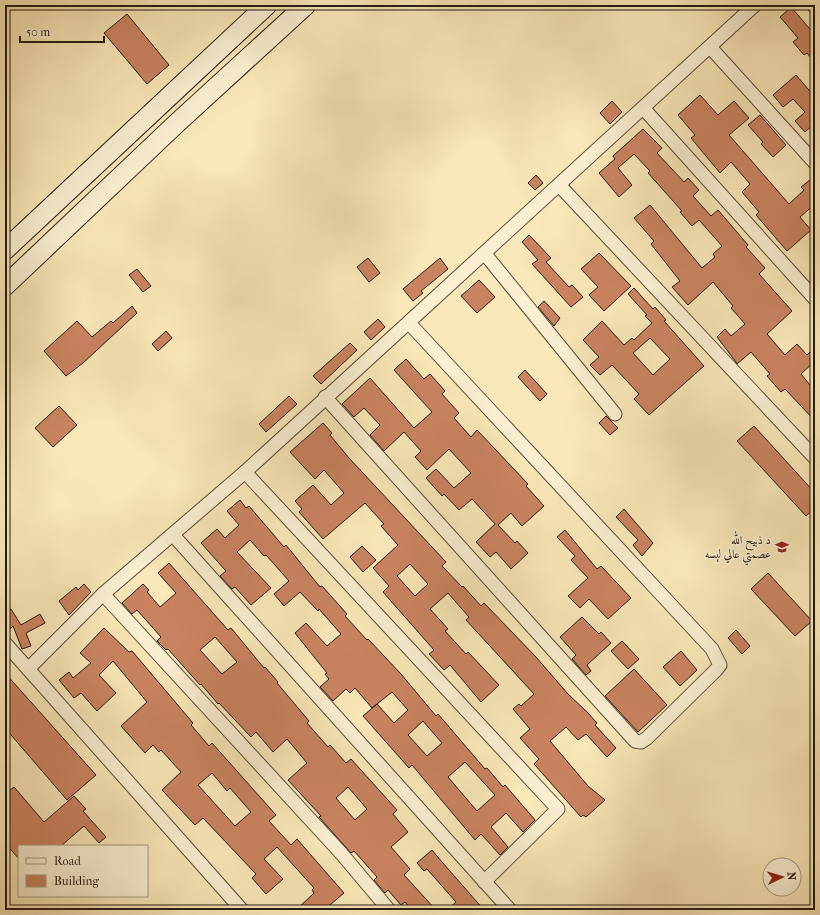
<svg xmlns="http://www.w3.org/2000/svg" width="820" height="915" viewBox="0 0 820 915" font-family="'IM FELL French Canon',Amiri,serif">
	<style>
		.building { fill: #ca8361; stroke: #251a10; fill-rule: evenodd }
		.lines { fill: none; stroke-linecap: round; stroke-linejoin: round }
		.street-casing { stroke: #5a4d3a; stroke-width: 15 }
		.secondary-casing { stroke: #251a10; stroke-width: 21 }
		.street { stroke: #faefd1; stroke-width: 13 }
		.secondary { stroke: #faefd1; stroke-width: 19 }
		.labels { text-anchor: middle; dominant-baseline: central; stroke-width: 3.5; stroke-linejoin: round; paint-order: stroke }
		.poi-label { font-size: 12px; fill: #251a10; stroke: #faefd1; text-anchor: end }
	</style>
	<rect width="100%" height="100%" fill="#f8e7b8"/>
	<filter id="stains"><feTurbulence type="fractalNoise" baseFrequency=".005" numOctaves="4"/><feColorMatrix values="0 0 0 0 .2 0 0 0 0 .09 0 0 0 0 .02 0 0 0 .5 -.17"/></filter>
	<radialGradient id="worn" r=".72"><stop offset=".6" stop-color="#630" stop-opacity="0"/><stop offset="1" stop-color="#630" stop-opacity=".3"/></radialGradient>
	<!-- building -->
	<g class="building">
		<polygon points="791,7 815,35 815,63 807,53 804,55 793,42 798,38 780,17"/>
		<polygon points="127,14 169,65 147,84 104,33"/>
		<polygon points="796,75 815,97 815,123 805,132 795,121 805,112 793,99 783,107 773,95"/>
		<polygon points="700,95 718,115 734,101 749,118 729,135 789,204 804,190 801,187 810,180 815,186 815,204 800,217 811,230 787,251 756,215 759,212 742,192 750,184 731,162 720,173 691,138 695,135 678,115"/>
		<polygon points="612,101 622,112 610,124 600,113"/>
		<polygon points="760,115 786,145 773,157 761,144 763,142 748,125"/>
		<polygon points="643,129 662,148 657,153 684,182 688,178 699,190 693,196 711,216 718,210 748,245 746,247 765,268 759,274 792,311 767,334 785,355 797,344 807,355 810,352 815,358 815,361 801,374 815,391 815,421 785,389 781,392 767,376 770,374 751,352 737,364 736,362 717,337 725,329 731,336 745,324 731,308 733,306 713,282 688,305 672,287 680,281 651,244 654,241 634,218 650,205 702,268 715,257 713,254 722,246 699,220 692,226 680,212 682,211 648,173 650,171 634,154 618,168 632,185 619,197 599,173 615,159 613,156"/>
		<polygon points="536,175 543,183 535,190 528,183"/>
		<polygon points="529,235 551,258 546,262 569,287 572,285 583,297 571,307 532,264 538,260 522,242"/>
		<polygon points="599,253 631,286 604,311 589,295 598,287 581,269"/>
		<polygon points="368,258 380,273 369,282 357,267"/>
		<polygon points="440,258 448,269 421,291 423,293 413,301 403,289"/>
		<polygon points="137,269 151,286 143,292 129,275"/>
		<polygon points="479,280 495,297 477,313 461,296"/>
		<path d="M634 288 653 309 655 307 666 320 664 321 704 366 649 415 634 399 639 394 612 365 600 375 590 365 599 357 583 340 602 321 624 345 632 338 634 340 652 323 645 316 647 315 628 294ZM650 338 670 359 653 375 633 353Z"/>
		<polygon points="544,301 560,318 554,326 538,307"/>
		<polygon points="132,306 137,313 83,363 66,376 44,351 77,321 92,337 111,321 113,323"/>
		<polygon points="378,319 385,327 371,340 364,332"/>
		<polygon points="166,331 172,338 158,351 152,344"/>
		<polygon points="350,343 357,350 321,384 313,376"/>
		<polygon points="406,359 424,379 430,374 445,391 442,394 459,413 454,418 471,437 477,430 528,484 526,486 544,506 522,526 511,513 498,525 515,543 517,541 528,553 511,569 496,552 490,557 476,542 495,524 472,499 459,510 444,494 442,496 426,478 436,469 454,488 471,473 449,449 427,470 415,457 421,451 404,432 384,451 370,435 380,425 364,408 354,417 342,404 370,378 414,428 432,412 394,370"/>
		<polygon points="525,370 547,394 540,401 518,377"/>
		<polygon points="289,396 297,404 266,432 259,424"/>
		<polygon points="59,406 77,425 53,447 35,428"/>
		<polygon points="606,416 618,428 610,435 599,423"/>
		<path d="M323 423 332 433 330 435 349 458 446 562 442 566 462 587 463 586 481 606 484 603 536 657 568 694 587 712 597 723 595 725 616 748 607 757 586 734 578 740 566 727 550 741 588 786 605 800 586 817 583 815 581 817 534 764 539 759 520 738 530 729 513 709 519 704 521 706 534 694 466 620 469 617 448 593 430 609 448 629 445 631 466 654 468 652 499 685 481 702 450 665 444 670 429 654 434 650 383 592 389 586 373 568 398 545 381 526 384 524 365 503 323 539 299 512 302 509 295 501 313 485 331 505 344 493 324 470 315 479 290 452ZM410 564 428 584 415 596 397 576Z"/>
		<polygon points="754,426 815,493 815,508 806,516 737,441"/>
		<path d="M240 500 246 508 249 506 284 547 286 545 320 587 322 586 347 614 345 616 367 640 368 639 401 674 436 716 438 714 485 769 487 768 503 787 505 785 535 820 523 832 506 813 491 827 508 847 500 855 481 834 475 840 412 765 409 768 363 716 377 704 394 723 408 710 392 692 372 708 355 688 350 693 346 689 333 701 320 687 329 679 325 674 327 673 295 633 306 623 327 646 341 634 319 609 318 611 300 592 284 606 274 594 289 581 266 555 264 556 250 540 237 552 271 588 251 605 235 587 232 589 220 576 226 571 201 543 217 529 225 538 239 525 227 511ZM423 721 442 743 427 756 408 735ZM465 762 495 795 477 811 448 777Z"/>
		<polygon points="624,509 653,543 642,556 633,545 638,540 616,517"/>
		<polygon points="565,530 597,569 601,566 631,598 608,619 589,599 580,608 568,596 588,578 571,560 575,556 557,537"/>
		<polygon points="362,546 376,560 363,572 350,557"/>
		<path d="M169 563 228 630 231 628 264 668 265 667 278 682 277 683 309 721 307 723 328 747 330 745 346 763 351 759 397 810 393 814 408 832 391 847 410 869 404 875 436 910H412L405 902 401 905 388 890 385 893 374 880 377 877 354 851 351 853 319 817 321 816 288 780 307 763 287 739 273 752 256 732 251 737 219 703 218 704 201 684 200 685 168 649 166 650 157 641 161 637 137 610 132 614 122 603 143 584 149 590 147 592 160 607 176 593 158 573ZM215 637 237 662 222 674 200 650ZM348 787 367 809 355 820 336 798Z"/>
		<polygon points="768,573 812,621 795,636 751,589"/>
		<polygon points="84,584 91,592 69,615 59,601 76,587 78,590"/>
		<polygon points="11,609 21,625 40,614 45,623 26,633 31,646 22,649 13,626 10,629 5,622 10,617 7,610"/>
		<polygon points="582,617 599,634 601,632 611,643 587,665 591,671 586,675 572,659 576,655 560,637"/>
		<path d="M104 628 129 652 132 651 193 723 191 725 209 746 212 743 276 815 269 821 291 845 297 839 344 893 324 910H296L314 893 312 890 314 888 277 847 264 859 283 879 266 894 252 878 256 874 203 818 195 825 162 790 181 772 161 750 159 752 153 745 145 753 121 726 147 702 113 661 99 675 116 693 97 711 81 693 74 698 59 680 69 672 73 678 91 663 80 653ZM212 773 227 791 230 788 251 812 235 826 198 785Z"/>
		<polygon points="736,630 750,646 742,654 728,638"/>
		<polygon points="622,641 639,659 628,669 611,651"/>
		<polygon points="681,651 697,670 680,686 663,667"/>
		<polygon points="634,669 667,705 638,732 605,696"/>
		<polygon points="5,673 96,775 67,800 5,728"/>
		<polygon points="14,787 44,822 74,796 86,809 83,811 106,837 99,843 84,826 61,846 19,846 19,859 5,843 5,794"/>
		<polygon points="432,850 442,862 484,910 447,910 456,902 427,869 424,871 417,863"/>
	</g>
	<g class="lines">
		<!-- street casing -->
		<g class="street-casing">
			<g id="street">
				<polyline points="813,5 815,7"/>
				<polyline points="710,47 815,163"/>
				<polyline points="644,109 815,299"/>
				<polyline points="559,185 815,458"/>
				<polyline points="485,254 615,414"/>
				<polyline points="325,397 635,741 641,742 647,738 716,670 720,665 712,649 409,323"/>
				<polyline points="245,472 558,809 484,882"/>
				<polyline points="173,535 510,910"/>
				<polyline points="103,594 341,853 389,910"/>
				<polyline points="5,643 242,910"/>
				<polyline points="28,669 103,594 245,472 755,5"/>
			</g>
		</g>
		<!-- secondary casing -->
		<g class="secondary-casing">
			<g id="secondary">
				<polyline points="5,250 267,5"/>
				<polyline points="5,286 177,123 306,5"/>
			</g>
		</g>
		<!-- street -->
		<use href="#street" class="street"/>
		<!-- secondary -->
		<use href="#secondary" class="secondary"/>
	</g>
	<!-- icons -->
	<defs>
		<g id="school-bare" transform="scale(1.08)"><path d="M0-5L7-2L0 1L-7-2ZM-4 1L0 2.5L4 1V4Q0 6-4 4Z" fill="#8f2418" stroke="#faefd1" stroke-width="2.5" paint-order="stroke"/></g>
	</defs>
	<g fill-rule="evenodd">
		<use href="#school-bare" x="782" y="547"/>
	</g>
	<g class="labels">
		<!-- poi labels -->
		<g class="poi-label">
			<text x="771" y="540">د ذبیح الله<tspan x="771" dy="14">عصمتي عالي لېسه</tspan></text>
		</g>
	</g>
	<!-- margin -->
	<rect width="820" height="915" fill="none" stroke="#f8e7b8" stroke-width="20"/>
	<rect x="6" y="6" width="808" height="903" fill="none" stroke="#251a10" stroke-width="2"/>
	<rect x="10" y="10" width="800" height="895" fill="none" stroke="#251a10"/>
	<!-- legend -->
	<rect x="18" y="845" width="130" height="52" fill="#faefd1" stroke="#a59a84"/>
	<rect x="26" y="858" width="20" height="6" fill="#faefd1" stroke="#a59a84"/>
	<text x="54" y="865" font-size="12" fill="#251a10">Road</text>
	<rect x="26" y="875" width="20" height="12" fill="#ca8361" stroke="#a59a84"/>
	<text x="54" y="885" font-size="12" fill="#251a10">Building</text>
	<!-- north arrow -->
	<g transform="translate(782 877) rotate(85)"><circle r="19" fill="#faefd1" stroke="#a59a84"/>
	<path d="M0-3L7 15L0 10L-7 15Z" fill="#8f2418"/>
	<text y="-6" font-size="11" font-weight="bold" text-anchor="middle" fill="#251a10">N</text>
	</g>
	<!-- scale -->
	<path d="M20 36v6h84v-6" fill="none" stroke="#251a10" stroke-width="2"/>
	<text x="26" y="36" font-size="12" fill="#251a10" stroke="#faefd1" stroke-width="3" paint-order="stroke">50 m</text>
	<rect width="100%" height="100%" filter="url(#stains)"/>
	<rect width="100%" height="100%" fill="url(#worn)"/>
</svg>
